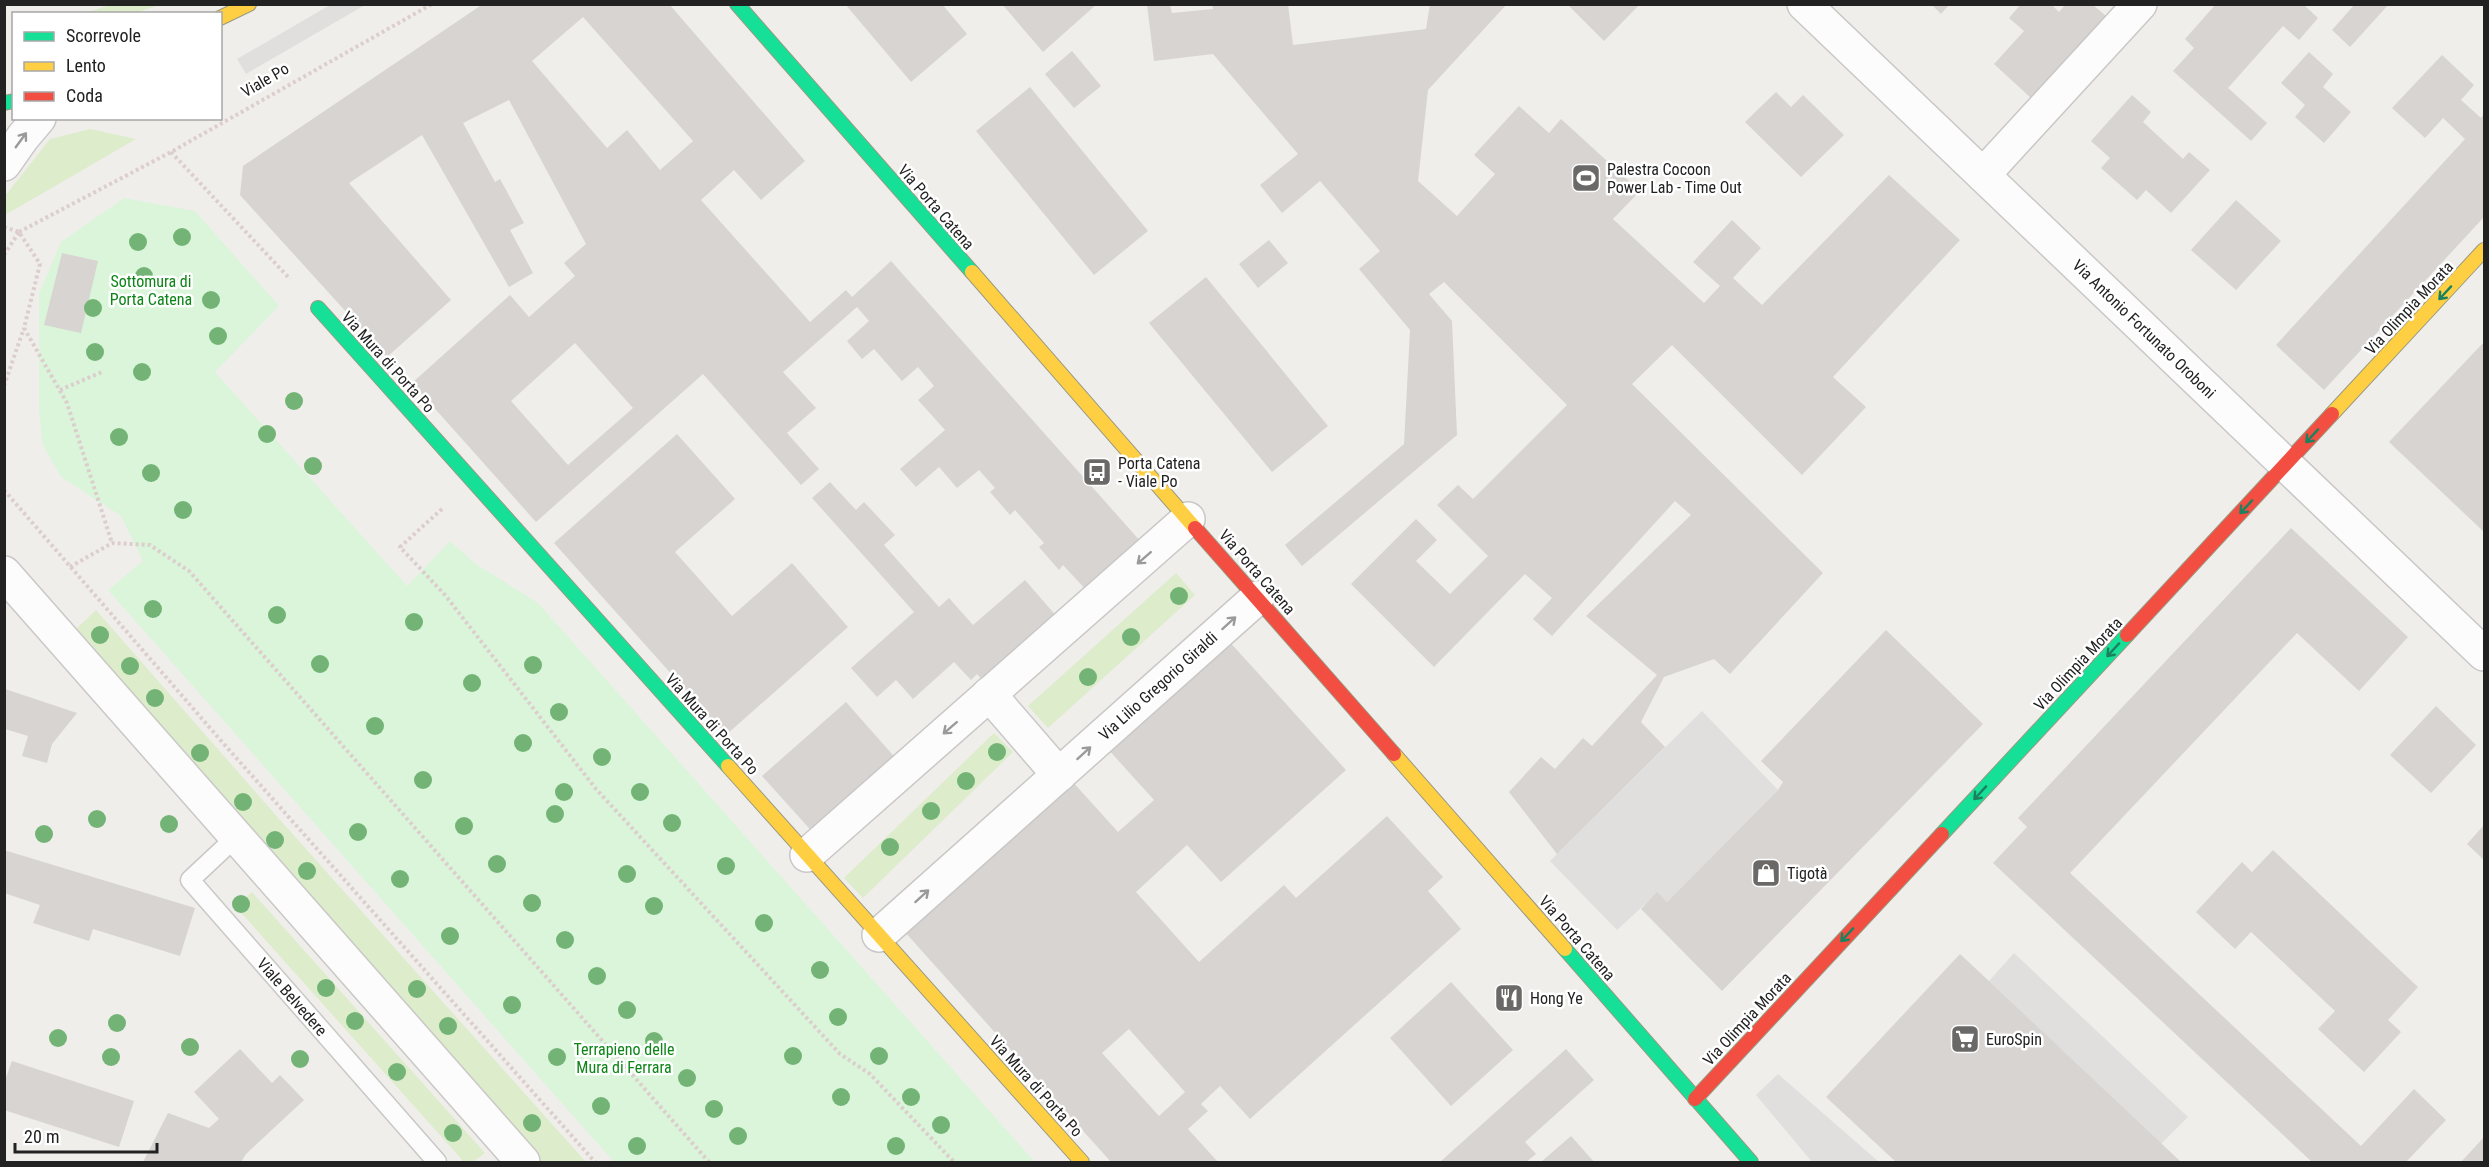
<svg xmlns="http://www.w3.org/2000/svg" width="2489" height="1167" viewBox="0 0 2489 1167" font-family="'Roboto Condensed',sans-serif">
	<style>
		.grass { fill: #ddeccb }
		.park { fill: #daf5da }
		.parking { fill: #e0dfde }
		.building { fill: #d7d4d2; fill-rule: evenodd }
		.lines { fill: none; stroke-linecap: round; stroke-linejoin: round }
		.lane-casing { stroke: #c9c8c7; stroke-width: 21 }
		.street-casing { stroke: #c9c8c7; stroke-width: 36 }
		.fast-casing { stroke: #999a82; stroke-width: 16 }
		.slow-casing { stroke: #999a82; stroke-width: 16 }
		.jam-casing { stroke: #999a82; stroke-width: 16 }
		.path { stroke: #dccecd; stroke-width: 4; stroke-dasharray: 3 3; stroke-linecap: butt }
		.lane { stroke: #fdfcfc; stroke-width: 18 }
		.street { stroke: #fdfcfc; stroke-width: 33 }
		.fast { stroke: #16e098; stroke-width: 14 }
		.slow { stroke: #ffcf43; stroke-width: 14 }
		.jam { stroke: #f24e42; stroke-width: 14 }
		.tree { fill: #73b476 }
		.oneway { stroke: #9a9a9a }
		.oneway2 { stroke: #1c815d }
		.labels { text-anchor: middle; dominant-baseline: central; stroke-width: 5; stroke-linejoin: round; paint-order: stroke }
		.street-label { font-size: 16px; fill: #222; stroke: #fff }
		.poi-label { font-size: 16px; fill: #222; stroke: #fff; text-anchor: start }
		.park-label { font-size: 16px; fill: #0c8416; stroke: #fff }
	</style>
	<rect width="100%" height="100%" fill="#f0eeeb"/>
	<!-- grass -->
	<g class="grass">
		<polygon points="110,5 110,4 160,5 135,13 85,13"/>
		<polygon points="90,129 136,139 5,215 5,196 50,139"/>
		<polygon points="1176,573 1195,595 1048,728 1028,706"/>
		<polygon points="96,610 281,821 586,1162 539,1162 74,631"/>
		<polygon points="994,733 1013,752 863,898 844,878"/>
		<polygon points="252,892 485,1153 473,1162 464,1162 236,907"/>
	</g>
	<!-- park -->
	<polygon class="park" points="124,198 195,211 279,306 215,372 407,586 450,541 476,564 538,603 1035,1162 614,1162 108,590 143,561 121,516 61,477 43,445 39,413 39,294 61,242"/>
	<!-- parking -->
	<g class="parking">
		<polygon points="330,5 365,5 246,74 237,59"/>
		<polygon points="1702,711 1778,790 1667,902 1657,893 1617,930 1550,861"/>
		<polygon points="2014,953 2188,1117 2161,1144 1989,981"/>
		<polygon points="1778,1074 1879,1162 1812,1162 1756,1095"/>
	</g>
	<!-- building -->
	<g class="building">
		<path d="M483 4H669L805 161 761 200 734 170 701 200 810 322 846 290 852 297 891 261 1142 543 1088 592 1063 565 1059 570 1039 547 1044 543 1015 510 1010 515 990 492 995 488 979 470 957 488 939 467 916 487 900 469 945 430 918 400 934 386 918 367 902 381 874 349 862 359 847 341 869 321 857 307 783 372 816 408 787 433 819 469 801 485 703 374 536 522 412 383 510 295 529 317 575 276 564 263 586 244 509 100 463 123 495 182 500 179 524 223 510 230 533 273 509 287 422 135 349 183 451 300 387 357 240 195 243 166ZM583 17 693 141 660 170 627 130 607 148 532 61ZM575 343 633 408 568 465 511 401Z"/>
		<polygon points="845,4 942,4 967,34 911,82"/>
		<polygon points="1002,4 1097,4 1043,52"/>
		<polygon points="1212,4 1288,4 1293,45 1426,29 1430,4 1507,4 1428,90 1418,181 1457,216 1495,174 1474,155 1519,106 1549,133 1561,119 1640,191 1613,219 1704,303 1720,286 1693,262 1732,220 1761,248 1733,278 1762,305 1889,175 1960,240 1833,377 1866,407 1802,475 1672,345 1632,384 1823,573 1730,674 1714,659 1664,677 1641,722 1665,747 1557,854 1509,792 1541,757 1555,769 1583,738 1592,746 1657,675 1586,616 1691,515 1675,501 1552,636 1533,619 1552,598 1525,574 1434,667 1351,584 1416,519 1437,540 1416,561 1450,594 1488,556 1437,505 1458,485 1473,499 1567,405 1444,282 1429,294 1452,321 1457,435 1302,566 1285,545 1404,444 1410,330 1359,269 1380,251 1320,181 1282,213 1260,185 1298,154 1213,54 1154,61 1147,5 1170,5 1172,13 1213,9"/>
		<polygon points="1567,4 1640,4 1604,41"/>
		<polygon points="1931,4 1950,4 1941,14"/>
		<polygon points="2021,4 2051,4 2059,12 2066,4 2092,4 2106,16 2032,99 1994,64 2024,31 2009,18"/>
		<polygon points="2216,4 2303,4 2318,18 2299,40 2283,26 2228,88 2267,123 2251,141 2173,71 2194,48 2185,39"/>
		<polygon points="2355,4 2389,4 2350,47 2332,30"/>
		<polygon points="1072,51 1101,86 1074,108 1045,74"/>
		<polygon points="2309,52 2333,74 2323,87 2351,112 2324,143 2295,117 2305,105 2281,83"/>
		<polygon points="2442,55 2474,85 2461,100 2481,118 2484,114 2484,217 2324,390 2276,345 2465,139 2443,118 2425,138 2392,108"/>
		<polygon points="1030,87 1148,231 1094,275 976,131"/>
		<polygon points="1776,92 1791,107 1803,95 1844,135 1801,177 1745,122"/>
		<polygon points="2132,95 2151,112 2143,122 2183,159 2189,152 2210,170 2171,213 2146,190 2137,200 2101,168 2110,158 2091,141"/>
		<polygon points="2236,200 2281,241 2236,290 2191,250"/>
		<polygon points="1269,240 1288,263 1258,288 1239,264"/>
		<polygon points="62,253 98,261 81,333 44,325"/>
		<polygon points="1206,277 1328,426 1272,472 1149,323"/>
		<polygon points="2484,342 2484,532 2389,442"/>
		<polygon points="677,434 735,499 675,552 732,616 792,563 848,627 726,735 554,543"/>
		<polygon points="830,482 856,510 864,502 895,535 884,545 939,607 949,598 973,625 1025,580 1058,618 986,684 977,674 971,680 954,662 913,699 896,680 877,697 851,668 914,612 812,498"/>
		<polygon points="2291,528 2408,637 2359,691 2297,633 2070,873 2361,1146 2414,1089 2446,1120 2406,1162 2312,1162 1993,863 2027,827 2018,818"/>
		<polygon points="1886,630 1983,724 1722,991 1641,909 1657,892 1667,902 1778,790 1783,782 1761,761"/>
		<path d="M1227 639 1346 770 1221 882 1187 845 1136 892 1199 962 1284 885 1296 898 1387 816 1443 877 1428 891 1461 929 1250 1119 1220 1086 1201 1104 1208 1111 1188 1129 1218 1162H1111L904 931 1071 780 1118 832 1154 800 1107 748ZM1129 1029 1185 1092 1159 1116 1102 1053Z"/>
		<polygon points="5,689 77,713 52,744 47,763 22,756 28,736 5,729"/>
		<polygon points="846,702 899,762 817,837 762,776"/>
		<polygon points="2436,706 2476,745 2431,793 2390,755"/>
		<polygon points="2484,825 2484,860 2467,844"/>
		<polygon points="4,850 195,908 180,956 93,929 89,941 33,923 40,905 4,893"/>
		<polygon points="2273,850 2418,987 2388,1020 2401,1032 2364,1072 2318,1029 2335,1011 2251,932 2235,949 2196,912 2242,862 2252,872"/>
		<polygon points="1960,954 1989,981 2181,1162 1896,1162 1826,1097"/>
		<polygon points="1451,982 1513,1050 1451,1106 1390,1038"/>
		<polygon points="240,1049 272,1083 280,1075 304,1100 246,1154 241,1162 143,1162 168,1113 209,1128 219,1119 194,1092"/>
		<polygon points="1566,1049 1594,1080 1525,1142 1536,1154 1526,1162 1440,1162"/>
		<polygon points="12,1061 134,1101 119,1147 4,1110 4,1083"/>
		<polygon points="1571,1136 1594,1162 1541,1162"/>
		<polygon points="2484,1137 2484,1162 2461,1162"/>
	</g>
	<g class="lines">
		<!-- lane casing -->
		<g class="lane-casing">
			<polyline id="lane" points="236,837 190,880 437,1162"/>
		</g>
		<!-- street casing -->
		<g class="street-casing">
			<g id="street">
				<polyline points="1804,4 2484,654"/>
				<polyline points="4,164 23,137 39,118"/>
				<polyline points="1983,175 2140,4"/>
				<polyline points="4,573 523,1162"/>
				<polyline points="989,694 1059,775"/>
				<polyline points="807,855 1188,519"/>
				<polyline points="879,935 1257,598"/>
			</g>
		</g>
		<!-- fast casing -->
		<g class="fast-casing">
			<g id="fast">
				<polyline points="737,4 972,272"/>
				<polyline points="4,103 14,101"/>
				<polyline points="318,308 728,766"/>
				<polyline points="1942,834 2127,635"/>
				<polyline points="1565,949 1751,1162"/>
			</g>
		</g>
		<!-- slow casing -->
		<g class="slow-casing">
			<g id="slow">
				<polyline points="220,18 249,4"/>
				<polyline points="972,272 1195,528"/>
				<polyline points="2332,414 2484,250"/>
				<polyline points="1394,754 1565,949"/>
				<polyline points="728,766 1082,1162"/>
			</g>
		</g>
		<!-- jam casing -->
		<g class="jam-casing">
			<g id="jam">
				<polyline points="1195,528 1394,754"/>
				<polyline points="2127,635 2332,414"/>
				<polyline points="1695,1099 1942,834"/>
			</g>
		</g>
		<!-- path -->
		<g class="path">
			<polyline points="171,152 290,279"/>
			<polyline points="4,227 19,232 40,264 24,328 67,403 112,543"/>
			<polyline points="19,232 171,152 432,4"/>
			<polyline points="4,255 19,232"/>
			<polyline points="4,386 24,328"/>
			<polyline points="60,390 102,372"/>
			<polyline points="4,490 223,743 595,1162"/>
			<polyline points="442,509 400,547 445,595 596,789 840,1054 870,1074 954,1162"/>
			<polyline points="70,567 112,543 150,545 189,571 709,1162"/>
		</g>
		<!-- lane -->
		<use href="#lane" class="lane"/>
		<!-- street -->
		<use href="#street" class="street"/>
		<!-- fast -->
		<use href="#fast" class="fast"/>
		<!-- slow -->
		<use href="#slow" class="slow"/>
		<!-- jam -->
		<use href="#jam" class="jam"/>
	</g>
	<!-- trees -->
	<g class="tree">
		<circle cx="182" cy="237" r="9"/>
		<circle cx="138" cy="242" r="9"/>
		<circle cx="144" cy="276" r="9"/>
		<circle cx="211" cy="300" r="9"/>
		<circle cx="93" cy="308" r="9"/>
		<circle cx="218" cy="336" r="9"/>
		<circle cx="95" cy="352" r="9"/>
		<circle cx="142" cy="372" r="9"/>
		<circle cx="294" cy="401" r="9"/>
		<circle cx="267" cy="434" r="9"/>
		<circle cx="119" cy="437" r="9"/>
		<circle cx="313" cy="466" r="9"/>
		<circle cx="151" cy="473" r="9"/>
		<circle cx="183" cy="510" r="9"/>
		<circle cx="1179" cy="596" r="9"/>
		<circle cx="153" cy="609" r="9"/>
		<circle cx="277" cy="615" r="9"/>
		<circle cx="414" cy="622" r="9"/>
		<circle cx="100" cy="635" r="9"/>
		<circle cx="1131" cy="637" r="9"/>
		<circle cx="320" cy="664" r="9"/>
		<circle cx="533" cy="665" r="9"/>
		<circle cx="130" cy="666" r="9"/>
		<circle cx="1088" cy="677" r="9"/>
		<circle cx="472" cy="683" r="9"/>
		<circle cx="155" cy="698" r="9"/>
		<circle cx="559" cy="712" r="9"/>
		<circle cx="375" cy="726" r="9"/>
		<circle cx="523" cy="743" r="9"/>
		<circle cx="997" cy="752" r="9"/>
		<circle cx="200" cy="753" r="9"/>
		<circle cx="602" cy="757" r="9"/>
		<circle cx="423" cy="780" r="9"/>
		<circle cx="966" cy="781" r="9"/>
		<circle cx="564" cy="792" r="9"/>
		<circle cx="640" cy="792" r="9"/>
		<circle cx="243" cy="802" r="9"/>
		<circle cx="931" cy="811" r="9"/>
		<circle cx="555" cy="814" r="9"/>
		<circle cx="97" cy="819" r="9"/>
		<circle cx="672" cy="823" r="9"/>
		<circle cx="169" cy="824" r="9"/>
		<circle cx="464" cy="826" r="9"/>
		<circle cx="358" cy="832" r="9"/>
		<circle cx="44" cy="834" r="9"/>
		<circle cx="275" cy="840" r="9"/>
		<circle cx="890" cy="847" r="9"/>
		<circle cx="497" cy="864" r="9"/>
		<circle cx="726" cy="866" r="9"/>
		<circle cx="307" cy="871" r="9"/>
		<circle cx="627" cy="874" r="9"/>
		<circle cx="400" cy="879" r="9"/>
		<circle cx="532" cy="903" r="9"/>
		<circle cx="241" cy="904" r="9"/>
		<circle cx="654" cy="906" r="9"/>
		<circle cx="764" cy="923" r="9"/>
		<circle cx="450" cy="936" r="9"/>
		<circle cx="565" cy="940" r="9"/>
		<circle cx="820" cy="970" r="9"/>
		<circle cx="597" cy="976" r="9"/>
		<circle cx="326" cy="988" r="9"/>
		<circle cx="417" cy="989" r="9"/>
		<circle cx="512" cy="1005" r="9"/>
		<circle cx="627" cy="1010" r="9"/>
		<circle cx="838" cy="1017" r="9"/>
		<circle cx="355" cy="1021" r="9"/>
		<circle cx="117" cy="1023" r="9"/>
		<circle cx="448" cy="1026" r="9"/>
		<circle cx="58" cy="1038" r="9"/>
		<circle cx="654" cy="1041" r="9"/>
		<circle cx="190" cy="1047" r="9"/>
		<circle cx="793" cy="1056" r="9"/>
		<circle cx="879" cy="1056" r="9"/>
		<circle cx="111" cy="1057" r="9"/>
		<circle cx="557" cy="1057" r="9"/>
		<circle cx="300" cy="1059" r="9"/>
		<circle cx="397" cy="1072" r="9"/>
		<circle cx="687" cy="1078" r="9"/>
		<circle cx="841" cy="1097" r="9"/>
		<circle cx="911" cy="1097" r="9"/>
		<circle cx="601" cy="1106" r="9"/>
		<circle cx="714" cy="1109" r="9"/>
		<circle cx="532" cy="1123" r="9"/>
		<circle cx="941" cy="1125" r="9"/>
		<circle cx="453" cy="1133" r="9"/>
		<circle cx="738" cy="1136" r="9"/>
		<circle cx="637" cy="1146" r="9"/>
		<circle cx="896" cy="1146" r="9"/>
	</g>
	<!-- one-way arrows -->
	<defs><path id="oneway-shaft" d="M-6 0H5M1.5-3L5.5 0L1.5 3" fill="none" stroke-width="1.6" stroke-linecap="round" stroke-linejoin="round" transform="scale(1.5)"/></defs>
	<g class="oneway">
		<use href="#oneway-shaft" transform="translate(21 140) rotate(-54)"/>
		<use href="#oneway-shaft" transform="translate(1144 558) rotate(139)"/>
		<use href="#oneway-shaft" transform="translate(1229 623) rotate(-42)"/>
		<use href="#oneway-shaft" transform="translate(950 728) rotate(139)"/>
		<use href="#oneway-shaft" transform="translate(1084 753) rotate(-42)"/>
		<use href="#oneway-shaft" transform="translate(922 896) rotate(-42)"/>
	</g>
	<g class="oneway2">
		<use href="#oneway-shaft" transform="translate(2445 293) rotate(133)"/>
		<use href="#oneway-shaft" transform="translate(2312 436) rotate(133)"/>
		<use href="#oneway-shaft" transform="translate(2246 507) rotate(133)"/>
		<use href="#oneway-shaft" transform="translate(2113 650) rotate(133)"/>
		<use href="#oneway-shaft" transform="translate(1980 793) rotate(133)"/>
		<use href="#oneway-shaft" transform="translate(1847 935) rotate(133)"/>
	</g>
	<!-- icons -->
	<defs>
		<g id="stadium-square" transform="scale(1.5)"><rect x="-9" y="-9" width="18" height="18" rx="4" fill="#6a6968" stroke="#fff"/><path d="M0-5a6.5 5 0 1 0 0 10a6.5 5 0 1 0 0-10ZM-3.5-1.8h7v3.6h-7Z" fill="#fff"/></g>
		<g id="bus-square" transform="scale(1.5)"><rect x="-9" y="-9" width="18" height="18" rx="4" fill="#6a6968" stroke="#fff"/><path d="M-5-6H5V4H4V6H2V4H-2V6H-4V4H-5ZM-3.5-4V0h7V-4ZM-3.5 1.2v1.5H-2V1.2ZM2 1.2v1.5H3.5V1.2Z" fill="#fff"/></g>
		<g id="shop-square" transform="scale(1.5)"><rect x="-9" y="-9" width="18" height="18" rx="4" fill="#6a6968" stroke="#fff"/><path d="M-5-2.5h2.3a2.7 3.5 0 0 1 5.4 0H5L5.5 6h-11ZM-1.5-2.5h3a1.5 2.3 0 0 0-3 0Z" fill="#fff"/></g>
		<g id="restaurant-square" transform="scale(1.5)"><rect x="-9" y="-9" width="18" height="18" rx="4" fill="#6a6968" stroke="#fff"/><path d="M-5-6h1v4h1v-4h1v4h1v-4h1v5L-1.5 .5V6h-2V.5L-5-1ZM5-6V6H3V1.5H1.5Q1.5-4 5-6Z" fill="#fff"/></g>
		<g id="supermarket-square" transform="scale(1.5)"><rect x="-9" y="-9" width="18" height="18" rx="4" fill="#6a6968" stroke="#fff"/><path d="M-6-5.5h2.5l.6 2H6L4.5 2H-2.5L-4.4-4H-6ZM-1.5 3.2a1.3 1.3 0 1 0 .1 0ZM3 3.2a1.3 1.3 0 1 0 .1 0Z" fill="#fff"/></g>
	</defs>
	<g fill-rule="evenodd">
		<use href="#stadium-square" x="1586" y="178"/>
		<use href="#bus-square" x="1097" y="472"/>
		<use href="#shop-square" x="1766" y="873"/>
		<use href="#restaurant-square" x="1509" y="998"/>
		<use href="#supermarket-square" x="1965" y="1039"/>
	</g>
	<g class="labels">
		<!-- street labels -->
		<g class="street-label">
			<text transform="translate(265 80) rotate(-30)">Viale Po</text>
			<text transform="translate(936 207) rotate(49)">Via Porta Catena</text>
			<text transform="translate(2409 308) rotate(-47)">Via Olimpia Morata</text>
			<text transform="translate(2144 329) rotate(44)">Via Antonio Fortunato Oroboni</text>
			<text transform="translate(388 362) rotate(48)">Via Mura di Porta Po</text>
			<text transform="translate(1257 572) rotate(49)">Via Porta Catena</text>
			<text transform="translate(2078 664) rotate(-47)">Via Olimpia Morata</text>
			<text transform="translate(1158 686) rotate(-42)">Via Lilio Gregorio Giraldi</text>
			<text transform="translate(712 724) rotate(48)">Via Mura di Porta Po</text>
			<text transform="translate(1577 938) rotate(49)">Via Porta Catena</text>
			<text transform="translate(292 997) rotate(49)">Viale Belvedere</text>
			<text transform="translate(1747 1019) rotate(-47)">Via Olimpia Morata</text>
			<text transform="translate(1036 1086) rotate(48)">Via Mura di Porta Po</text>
		</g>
		<!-- poi labels -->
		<g class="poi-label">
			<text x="1607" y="169">Palestra Cocoon<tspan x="1607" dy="18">Power Lab - Time Out</tspan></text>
			<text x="1118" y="463">Porta Catena<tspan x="1118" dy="18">- Viale Po</tspan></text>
			<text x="1787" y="873">Tigotà</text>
			<text x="1530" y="998">Hong Ye</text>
			<text x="1986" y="1039">EuroSpin</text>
		</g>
		<!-- park labels -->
		<g class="park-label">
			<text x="151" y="281">Sottomura di<tspan x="151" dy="18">Porta Catena</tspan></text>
			<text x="624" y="1049">Terrapieno delle<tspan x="624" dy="18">Mura di Ferrara</tspan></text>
		</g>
	</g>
	<!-- border -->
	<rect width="2489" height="1167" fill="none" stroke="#222222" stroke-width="12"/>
	<!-- legend -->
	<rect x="12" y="12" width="210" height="108" fill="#ffffff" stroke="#a7a7a7" stroke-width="1.5"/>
	<rect x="24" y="32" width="30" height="9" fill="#16e098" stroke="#a7a7a7" stroke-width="1.5"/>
	<text x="66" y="42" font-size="18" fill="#222222">Scorrevole</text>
	<rect x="24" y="62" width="30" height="9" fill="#ffcf43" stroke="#a7a7a7" stroke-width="1.5"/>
	<text x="66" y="72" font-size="18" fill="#222222">Lento</text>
	<rect x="24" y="92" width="30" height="9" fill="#f24e42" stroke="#a7a7a7" stroke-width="1.5"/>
	<text x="66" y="102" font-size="18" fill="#222222">Coda</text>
	<!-- scale -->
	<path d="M15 1143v9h142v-9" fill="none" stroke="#222222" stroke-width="3"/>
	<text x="24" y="1143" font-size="18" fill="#222222" stroke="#ffffff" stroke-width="4.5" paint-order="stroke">20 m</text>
</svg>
